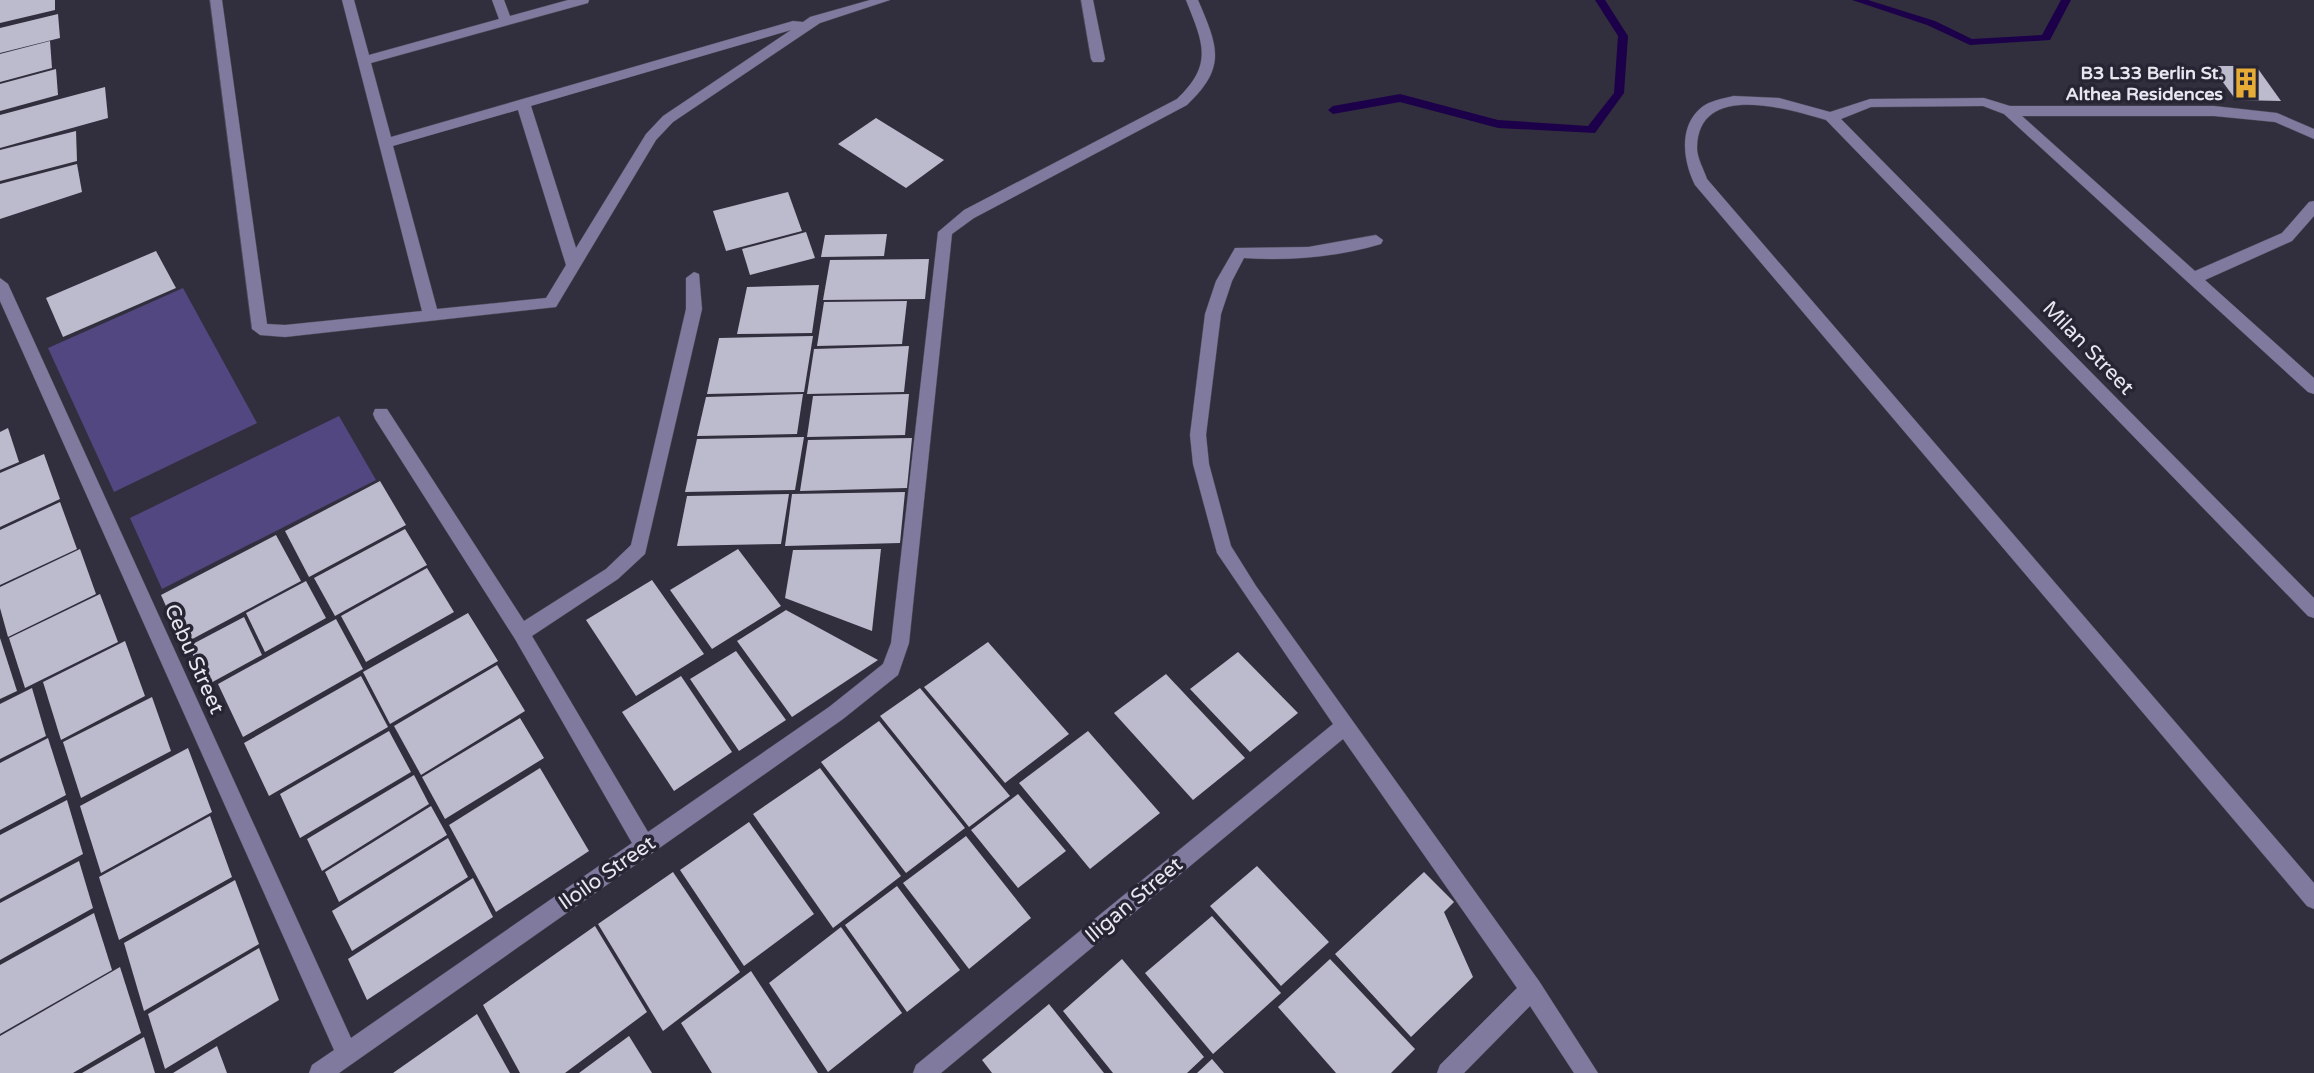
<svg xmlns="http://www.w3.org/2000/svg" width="2314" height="1073" viewBox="0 0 2314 1073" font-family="'Varela Round',sans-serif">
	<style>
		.green { fill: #524780 }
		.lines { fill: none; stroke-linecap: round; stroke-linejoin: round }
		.stream { fill: #1d004a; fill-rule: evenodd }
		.building { fill: #bcbacd }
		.minor-casing { stroke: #4e4c5a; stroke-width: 1 }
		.minor { fill: #7f7a9e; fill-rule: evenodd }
		.labels { text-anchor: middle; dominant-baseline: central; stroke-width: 7; stroke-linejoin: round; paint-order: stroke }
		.far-poi-label { font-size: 18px; font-weight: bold; fill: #e8e7f0; stroke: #272533; text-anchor: end }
		.street-label { font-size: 21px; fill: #e8e7f0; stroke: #272533 }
	</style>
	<rect width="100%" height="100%" fill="#312f3d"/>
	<!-- green -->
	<g class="green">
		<polygon points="183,288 257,423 114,492 48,348"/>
		<polygon points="339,416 376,480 162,589 130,518"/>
	</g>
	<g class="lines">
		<!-- stream -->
		<g class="stream">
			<polygon points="1595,0 1605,0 1628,36 1624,93 1595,133 1498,128 1400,102 1333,114 1328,110 1333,106 1400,94 1498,120 1588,126 1614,93 1618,36"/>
			<polygon points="1852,0 1868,0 1935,21 1972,39 2042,35 2061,0 2071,0 2050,40 1970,45 1927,25"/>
		</g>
	</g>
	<!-- building -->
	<g class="building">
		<polygon points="0,0 55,0 55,10 0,23"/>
		<polygon points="58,14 60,38 0,53 0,28"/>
		<polygon points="50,41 52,68 0,82 0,54"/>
		<polygon points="2211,66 2256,66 2281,101 2236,100"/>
		<polygon points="56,69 58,95 0,111 0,84"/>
		<polygon points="105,87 108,118 0,148 0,115"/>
		<polygon points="876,118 944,160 906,188 838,144"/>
		<polygon points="76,131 77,161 0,181 0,150"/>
		<polygon points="77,164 82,192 0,219 0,184"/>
		<polygon points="788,192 802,231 726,251 713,211"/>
		<polygon points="806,232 815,258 750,275 742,249"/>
		<polygon points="887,234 884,256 821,257 825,235"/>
		<polygon points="156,251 176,288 63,337 46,298"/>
		<polygon points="929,259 925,299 823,300 830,260"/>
		<polygon points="819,285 812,333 737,334 747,287"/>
		<polygon points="907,301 902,344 817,346 824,302"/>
		<polygon points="813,336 804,392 707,394 719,338"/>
		<polygon points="909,346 904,392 807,394 814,349"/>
		<polygon points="803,394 797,434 697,436 706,397"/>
		<polygon points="909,394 905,435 807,437 813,396"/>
		<polygon points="8,428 19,462 0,470 0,432"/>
		<polygon points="804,437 795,490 685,492 697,439"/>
		<polygon points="912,438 907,488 800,491 808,440"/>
		<polygon points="44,454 60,499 0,527 0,473"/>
		<polygon points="380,481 406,525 309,577 285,531"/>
		<polygon points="905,492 900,543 785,546 792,494"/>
		<polygon points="789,494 781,544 677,546 687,496"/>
		<polygon points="60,502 77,549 0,585 0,530"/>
		<polygon points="405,529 427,565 335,616 314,578"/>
		<polygon points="276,535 301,581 183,644 161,595"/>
		<polygon points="80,549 96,594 8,637 0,608 0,587"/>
		<polygon points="738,549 781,606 712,649 670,590"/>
		<polygon points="881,549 872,631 785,598 793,550"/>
		<polygon points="427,568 454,612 366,662 341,616"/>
		<polygon points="652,580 704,654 636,696 586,620"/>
		<polygon points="306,581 326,618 265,652 246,613"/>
		<polygon points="100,594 118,642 25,688 9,638"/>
		<polygon points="786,610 878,660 792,717 737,641"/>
		<polygon points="468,613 498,661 390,724 363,672"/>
		<polygon points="244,617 262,655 207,685 189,646"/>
		<polygon points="336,619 363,669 243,737 218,684"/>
		<polygon points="0,638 17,691 0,699"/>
		<polygon points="125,641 145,696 61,740 43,682"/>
		<polygon points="988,642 1069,734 1005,783 924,687"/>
		<polygon points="736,651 786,720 739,751 690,679"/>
		<polygon points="1238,652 1298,713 1250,752 1190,689"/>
		<polygon points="497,665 525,711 421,775 394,726"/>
		<polygon points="1166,674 1245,758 1193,800 1114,713"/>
		<polygon points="361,676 388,727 269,796 244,743"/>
		<polygon points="681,676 732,752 674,791 622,712"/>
		<polygon points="32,688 46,736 0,759 0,704"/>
		<polygon points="920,688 1010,796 969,827 880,716"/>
		<polygon points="152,697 171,751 81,798 63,742"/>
		<polygon points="520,718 544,758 445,819 422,777"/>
		<polygon points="879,721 965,828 906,873 821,762"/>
		<polygon points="389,731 411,772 300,838 280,794"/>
		<polygon points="1088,731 1160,813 1090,869 1019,783"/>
		<polygon points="48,738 66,795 0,830 0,763"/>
		<polygon points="188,748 212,812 101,873 80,806"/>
		<polygon points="540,768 589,851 496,912 449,825"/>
		<polygon points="820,768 901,876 833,928 753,814"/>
		<polygon points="414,775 429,804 322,871 307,839"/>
		<polygon points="1018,794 1066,851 1018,888 971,830"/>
		<polygon points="67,800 83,854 0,899 0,835"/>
		<polygon points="431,806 447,835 339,902 325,872"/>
		<polygon points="210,816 232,877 119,940 99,877"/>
		<polygon points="749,822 814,914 744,966 680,870"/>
		<polygon points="966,836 1031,918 969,969 903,883"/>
		<polygon points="448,838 468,877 352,951 332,911"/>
		<polygon points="79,861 93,908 0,960 0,903"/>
		<polygon points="1257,866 1329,942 1281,986 1210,906"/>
		<polygon points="673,872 740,972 663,1031 598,924"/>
		<polygon points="1424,872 1454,902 1444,912 1473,977 1411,1037 1335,954"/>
		<polygon points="473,878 493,917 367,1000 348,959"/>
		<polygon points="235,880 259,944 144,1011 124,943"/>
		<polygon points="897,886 960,970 907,1012 845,925"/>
		<polygon points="94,913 112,970 0,1034 0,965"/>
		<polygon points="1212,916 1281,993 1213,1054 1145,973"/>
		<polygon points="595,926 647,1012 565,1073 520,1073 483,1005"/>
		<polygon points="841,927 902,1013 828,1072 769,983"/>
		<polygon points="259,948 279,1000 165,1069 148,1014"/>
		<polygon points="1122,959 1204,1057 1187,1073 1113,1073 1063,1011"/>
		<polygon points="1330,959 1415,1049 1391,1073 1336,1073 1278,1007"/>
		<polygon points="120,967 141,1033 73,1073 0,1073 0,1036"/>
		<polygon points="751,971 818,1073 712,1073 681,1023"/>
		<polygon points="1049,1004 1104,1073 992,1073 982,1060"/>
		<polygon points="477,1014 510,1073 393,1073"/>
		<polygon points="629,1036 652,1073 579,1073"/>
		<polygon points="144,1037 155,1073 82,1073"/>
		<polygon points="217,1046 227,1073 173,1073"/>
		<polygon points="1212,1059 1224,1073 1197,1073"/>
	</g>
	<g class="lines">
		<!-- minor casing -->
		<g class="minor-casing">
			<g id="minor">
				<path d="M210 0H222L267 324 285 325 422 311 342 0H354L369 55 499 19 492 0H504L510 16 568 0H589L588 3 371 63 391 137 793 21 803 22 810 17 870 0H890L820 23 673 122 656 140 556 307 285 337 260 335 252 329ZM791 30 663 116 646 134 576 248 531 106ZM518 110 566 265 546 298 437 309 393 146Z"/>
				<polygon points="1081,0 1093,0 1105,59 1103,62 1093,62 1091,59"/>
				<path d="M1186 0H1198C1218 47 1227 67 1187 105L974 218 952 234 909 643 898 675 843 719 339 1073H309L312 1065 334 1050 0 301V278L8 284 351 1038 632 843 515 639 375 419 373 414 375 409H387L524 621 606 569 631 545 686 309V278L694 272 699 274 702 309 645 554 618 579 532 636 648 832 829 707 883 664 891 643 938 232 964 210 1177 99C1214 64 1203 43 1186 0Z"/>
				<path d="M1734 96 1779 98 1830 112 1870 99 1984 98 2010 106H2214L2277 113 2314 129V139L2275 122 2214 116H2022L2195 271 2282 233 2309 202 2314 201V216L2292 241 2205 280 2314 378V394L2308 392 2004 114 1983 106 1871 107 1841 119 2314 598V618L2308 616 1826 120C1788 109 1698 81 1697 148 1697 158 1704 170 1707 179L2314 883V909L2307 906 1695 185C1683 161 1678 126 1702 107 1709 101 1725 98 1734 96Z"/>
				<path d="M1376 235 1383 240 1381 244C1337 257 1290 261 1244 258L1232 281 1221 314 1206 435 1209 464 1231 546 1256 586 1539 981 1598 1073H1574L1530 1006 1464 1073H1437L1440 1065 1517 988 1343 739 941 1073H913L916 1065 1333 724 1217 553 1193 464 1190 435 1205 314 1216 281 1235 248 1308 247Z"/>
			</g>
		</g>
		<!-- minor -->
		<use href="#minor" class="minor"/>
	</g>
	<!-- icons -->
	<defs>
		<g id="building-bare" transform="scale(2.415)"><path d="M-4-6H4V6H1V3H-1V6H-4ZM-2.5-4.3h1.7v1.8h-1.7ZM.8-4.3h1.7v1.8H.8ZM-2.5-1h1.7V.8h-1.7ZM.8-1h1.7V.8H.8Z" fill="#e6ac36" stroke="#272533" stroke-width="2.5" paint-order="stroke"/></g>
	</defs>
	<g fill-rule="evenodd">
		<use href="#building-bare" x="2246" y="83"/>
	</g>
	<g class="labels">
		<!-- far-poi labels -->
		<g class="far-poi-label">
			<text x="2223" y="73">B3 L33 Berlin St.<tspan x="2223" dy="21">Althea Residences</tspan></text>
		</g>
		<!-- street labels -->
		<g class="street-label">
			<text transform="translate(2088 348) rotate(46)">Milan Street</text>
			<text transform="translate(194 659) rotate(66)">Cebu Street</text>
			<text transform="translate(607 873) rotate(-35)">Iloilo Street</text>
			<text transform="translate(1134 900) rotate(-40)">Iligan Street</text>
		</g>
	</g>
</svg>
